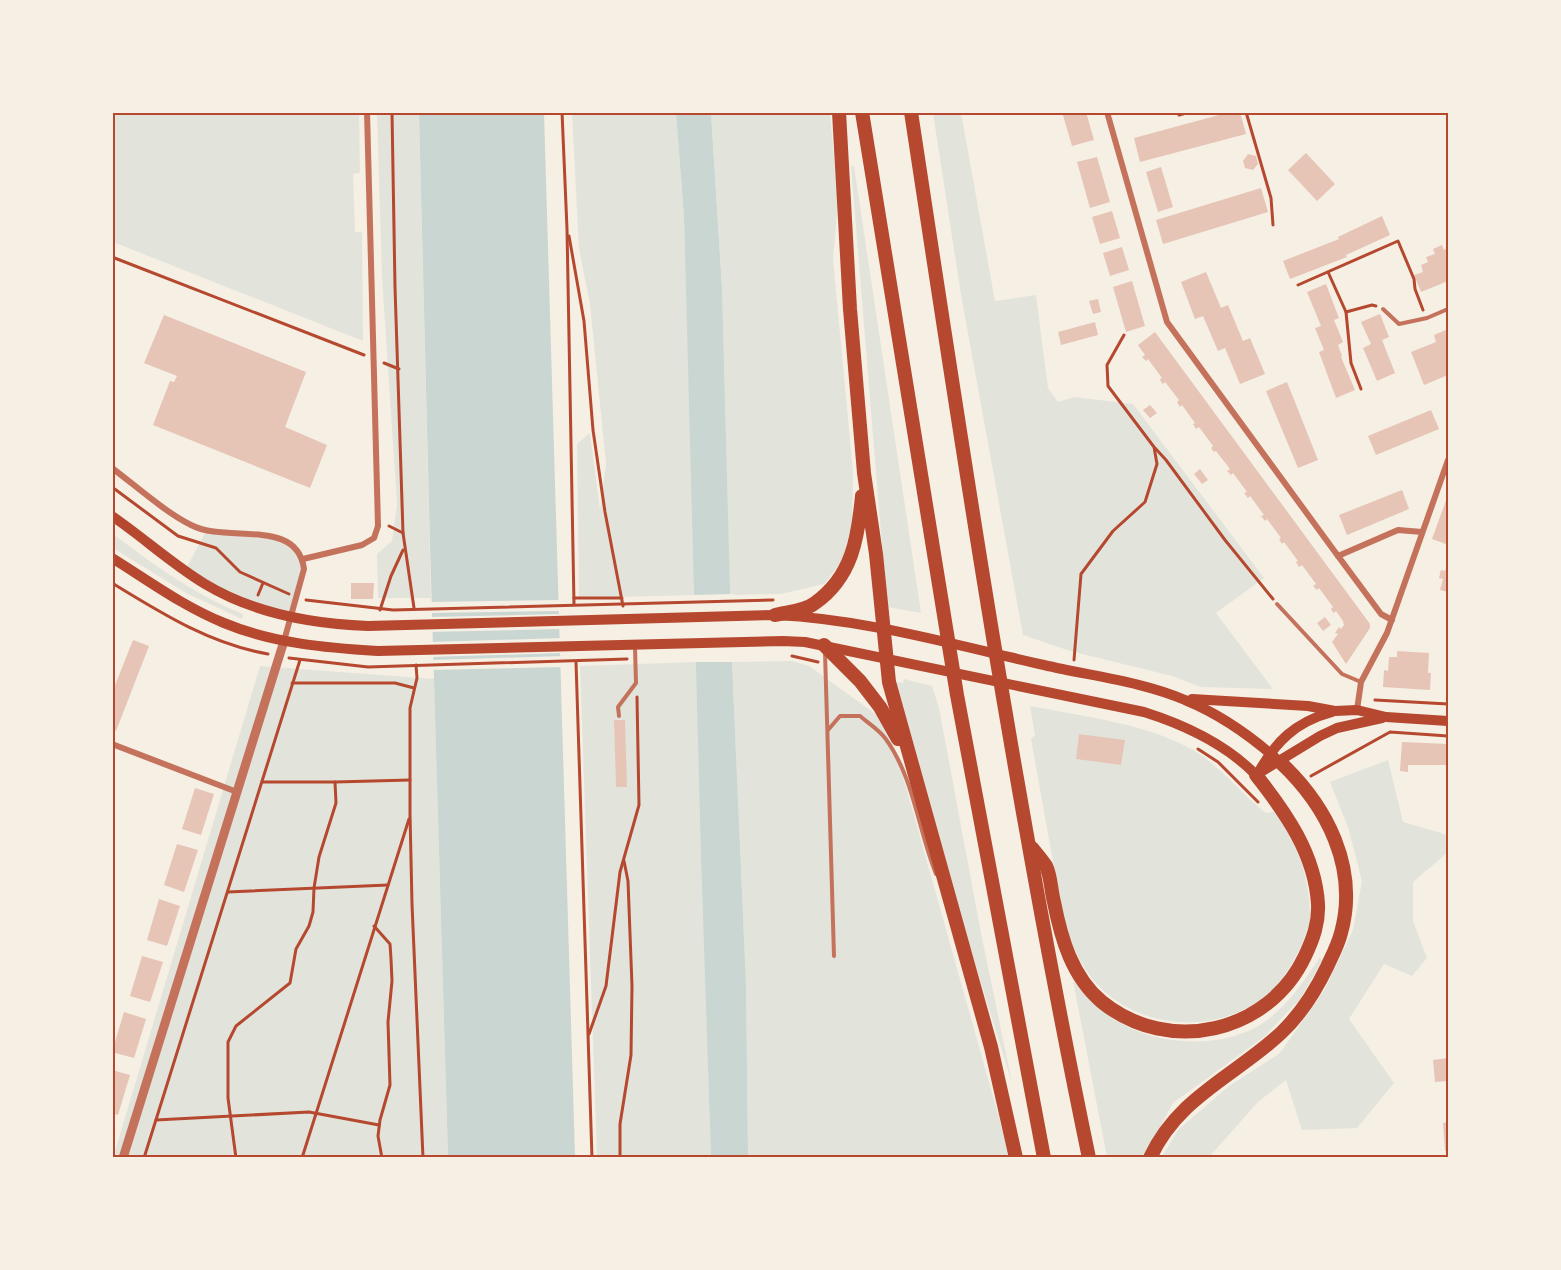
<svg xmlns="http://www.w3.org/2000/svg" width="1561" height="1270" viewBox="0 0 1561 1270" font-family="'Titillium Web',sans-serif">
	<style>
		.green { fill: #e2e4dc }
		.water { fill: #c9d6d2 }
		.pier { fill: #f6efe4 }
		.building { fill: #e6c5b7 }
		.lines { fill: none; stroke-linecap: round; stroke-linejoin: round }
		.path { stroke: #b5482f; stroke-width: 3 }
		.service { stroke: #c5725c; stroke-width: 4 }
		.minor { stroke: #c5725c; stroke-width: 6 }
		.tertiary { stroke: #c5725c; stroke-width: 9 }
		.secondary { stroke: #b5482f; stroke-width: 10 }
		.motorway { stroke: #b5482f; stroke-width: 14 }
		.neatline { fill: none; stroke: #b5482f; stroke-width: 2 }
	</style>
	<rect width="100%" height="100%" fill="#f6efe4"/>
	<!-- green -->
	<g class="green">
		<polygon points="112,113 359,113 360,173 353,174 355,232 362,232 363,341 113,242"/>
		<polygon points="377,113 419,113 431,598 378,598 377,554 392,541 397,504 382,277"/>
		<polygon points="572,113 676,113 684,217 695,595 579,598 577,444 590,433 600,510 606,464 590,304 579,249"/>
		<polygon points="711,113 830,113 838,204 833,259 853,472 852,523 842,561 824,584 781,594 730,595 722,288"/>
		<polygon points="933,113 961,113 995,301 1036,295 1048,388 1058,402 1074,397 1133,404 1264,578 1216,613 1273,689 1201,687 1172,676 1070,651 1023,635 961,295"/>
		<polygon points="851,166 854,166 921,613 887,607"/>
		<polygon points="205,533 284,540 303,560 291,615 233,595 186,569"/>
		<path d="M113 534C154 565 195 595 243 614L242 619 186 593 113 548Z"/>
		<polygon points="792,661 809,666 881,718 892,743 906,787 1010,1157 748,1157 746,984 732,662"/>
		<polygon points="696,662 711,1157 597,1157 580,666"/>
		<polygon points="260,666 434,679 448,1157 113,1158"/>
		<polygon points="904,679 932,686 939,708 981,933 1012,1083 966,934 896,682 903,683"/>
		<path d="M1030 706C1082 716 1157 725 1201 755 1225 772 1243 795 1266 813L1276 811C1294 839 1306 867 1309 900 1309 905 1311 912 1310 918 1308 931 1302 945 1296 956 1289 969 1280 983 1269 993 1214 1041 1120 1029 1083 965 1063 933 1059 892 1052 856 1045 817 1038 778 1031 739L1035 735Z"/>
		<polygon points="1388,760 1403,822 1448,835 1448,852 1413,882 1413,921 1427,958 1412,976 1384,964 1349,1019 1394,1083 1357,1128 1302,1130 1286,1080 1258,1102 1209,1157 1162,1157 1178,1130 1229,1086 1280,1053 1325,989 1353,930 1362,881 1348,827 1330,782"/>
		<path d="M1320 957 1322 961 1300 999 1264 1037 1173 1103 1144 1157H1107L1073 981C1084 993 1096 1006 1110 1016 1150 1046 1221 1051 1263 1023 1288 1006 1304 981 1320 957Z"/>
	</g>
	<!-- water -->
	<g class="water">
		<polygon points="419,113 544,113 575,1157 448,1157 430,545"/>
		<polygon points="676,113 711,113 722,288 732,662 746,984 748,1157 711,1157 701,855 684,217"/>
	</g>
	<!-- pier -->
	<g class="pier">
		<polygon points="733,594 735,662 693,662 692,595"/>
		<polygon points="561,600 562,611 429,613 428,602"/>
		<polygon points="562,614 562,629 429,632 429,617"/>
		<polygon points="562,638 563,653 430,657 430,642"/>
		<polygon points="563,656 563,667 431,670 430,660"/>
	</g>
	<!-- building -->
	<g class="building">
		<polygon points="1062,112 1086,112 1094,140 1072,146"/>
		<polygon points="1230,112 1240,112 1246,134 1140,162 1134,138"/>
		<polygon points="1306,153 1335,184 1317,201 1288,170"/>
		<polygon points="1248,154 1256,156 1258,164 1253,170 1245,168 1243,161"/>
		<polygon points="1097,157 1110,202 1090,208 1077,162"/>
		<polygon points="1161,167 1173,207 1158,212 1146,172"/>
		<polygon points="1261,188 1268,212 1163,244 1156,220"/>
		<polygon points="1112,211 1120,238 1100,244 1092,217"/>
		<polygon points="1382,216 1390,235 1346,255 1347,257 1290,279 1283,261 1339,239 1338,237"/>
		<polygon points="1442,245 1444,250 1448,248 1448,281 1421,292 1414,275 1423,272 1421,265 1428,262 1426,257 1435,254 1433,249"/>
		<polygon points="1122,247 1129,270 1110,276 1103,253"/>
		<polygon points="1206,272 1221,308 1228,305 1243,341 1250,338 1265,374 1240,384 1225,348 1218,351 1203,316 1195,319 1181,282"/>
		<polygon points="1132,281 1145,326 1126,332 1113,287"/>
		<polygon points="1326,284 1339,318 1334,320 1343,342 1338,345 1342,356 1341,357 1355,390 1336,398 1319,352 1324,350 1315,328 1321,326 1307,292"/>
		<polygon points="1098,299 1101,312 1093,314 1089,301"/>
		<polygon points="1380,314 1389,337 1382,340 1395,373 1377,381 1363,348 1371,344 1361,322"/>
		<polygon points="164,315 306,372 285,427 327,445 310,488 153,425 170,381 174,382 177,376 144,363"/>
		<polygon points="1095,322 1098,335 1061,345 1058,332"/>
		<polygon points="1448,329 1448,375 1424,385 1411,352 1436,342 1434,335"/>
		<polygon points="1155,332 1370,624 1370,628 1346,664 1332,642 1338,634 1335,633 1339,627 1341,629 1344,625 1343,621 1336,611 1334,613 1332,611 1331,609 1333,607 1319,588 1317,590 1313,586 1316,584 1302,565 1299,567 1296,562 1298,561 1284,542 1282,544 1279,539 1281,538 1267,519 1265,521 1261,516 1264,515 1250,496 1248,498 1244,493 1247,492 1233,473 1231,475 1227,471 1230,469 1216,451 1214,452 1211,448 1213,446 1199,427 1196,429 1193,424 1195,423 1182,405 1180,407 1177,402 1179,400 1165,382 1163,384 1161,382 1160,379 1162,378 1148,359 1146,361 1142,357 1145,355 1138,345"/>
		<polygon points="1287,382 1318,460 1298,468 1266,391"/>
		<polygon points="1150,405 1157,413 1150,418 1143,410"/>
		<polygon points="1431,410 1439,429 1376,455 1368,436"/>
		<polygon points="1200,469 1208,480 1202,484 1194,474"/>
		<polygon points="1402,490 1409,509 1347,535 1339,515"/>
		<polygon points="1448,495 1448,536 1446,544 1432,539"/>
		<polygon points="1448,561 1448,592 1440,590 1443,579 1439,578 1441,570 1445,571"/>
		<polygon points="351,583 374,583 373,599 351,599"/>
		<polygon points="1325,617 1331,625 1323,631 1317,623"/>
		<polygon points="133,640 149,646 116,731 112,729 112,693"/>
		<polygon points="1397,651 1429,653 1428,673 1431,673 1430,690 1383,687 1384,670 1388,671 1389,657 1397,657"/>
		<polygon points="614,720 625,720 627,787 616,787"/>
		<polygon points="1079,734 1125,740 1121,765 1076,759"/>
		<polygon points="1402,742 1448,744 1448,765 1408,765 1408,772 1400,771"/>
		<polygon points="195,788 214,794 201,835 182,829"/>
		<polygon points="177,844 198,850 184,892 164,885"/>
		<polygon points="159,899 180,906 167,946 147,940"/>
		<polygon points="142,956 163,962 150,1002 130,996"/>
		<polygon points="124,1012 146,1019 134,1058 112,1052"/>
		<polygon points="1448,1058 1448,1081 1435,1082 1433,1060"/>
		<polygon points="112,1070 130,1075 118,1115 112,1113"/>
		<polygon points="1448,1122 1448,1151 1445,1151 1443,1123"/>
	</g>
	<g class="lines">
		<!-- path -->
		<g class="path">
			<polyline points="392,112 395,287 403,533 414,608"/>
			<polyline points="562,112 567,229 574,604"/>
			<polyline points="1246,112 1271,198 1273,225"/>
			<polyline points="1179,115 1190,112"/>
			<polyline points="569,236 584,321 593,430 605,512 623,606"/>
			<polyline points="112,257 364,355"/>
			<polyline points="1328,272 1346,312 1351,363 1361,389"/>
			<polyline points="1298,285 1398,241 1414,279 1415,289 1423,310"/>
			<polyline points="1346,312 1372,305 1376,306"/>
			<polyline points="384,363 399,369"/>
			<polyline points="1155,448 1166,460 1225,540 1273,599"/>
			<polyline points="112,487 178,536 216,548 240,572 289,594"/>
			<polyline points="389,526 403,533"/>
			<path d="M112 583C161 613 210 644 268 654"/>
			<polyline points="258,595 263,583"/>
			<polyline points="574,598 622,598"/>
			<polyline points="306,600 393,610 773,600"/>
			<polyline points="380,610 391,576 403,550"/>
			<polyline points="792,656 818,662"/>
			<polyline points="289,658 368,667 627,659"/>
			<polyline points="1074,660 1081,574 1113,531 1145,502 1157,464 1154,447 1108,386 1107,365 1124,335"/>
			<polyline points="576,662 592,1158"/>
			<polyline points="416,665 417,678 410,708 410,814 412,904 423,1158"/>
			<polyline points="292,683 395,683 414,688"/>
			<polyline points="1375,700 1448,704"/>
			<polyline points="1198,749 1218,762 1258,802"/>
			<polyline points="1311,776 1390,732 1448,736"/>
			<polyline points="262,782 335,782"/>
			<polyline points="228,892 388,885"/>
			<polyline points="374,926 390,944 391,959 392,981 388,1022 390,1085 380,1120 378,1136 382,1158"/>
			<polyline points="589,1034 606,986 620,872 639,805 637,697"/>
			<polyline points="156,1120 309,1112 379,1125"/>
			<polyline points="144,1158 300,660"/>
			<polyline points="236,1158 228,1098 228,1042 236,1026 290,983 296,949 309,926 313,912 314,888 319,857 336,803 335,782 410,780"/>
			<polyline points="302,1158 409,819"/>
			<polyline points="620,1158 620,1124 631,1055 632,986 628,881 624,861"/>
		</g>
		<!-- service -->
		<g class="service">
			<polyline points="1383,309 1399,324 1427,318 1448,309"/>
			<polyline points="1277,604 1342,674 1361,682"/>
			<polyline points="825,652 834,956"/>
			<polyline points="619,716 618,707 636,683 635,647"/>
			<path d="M828 730 840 716H860C868 723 878 729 885 738 914 777 918 830 936 874"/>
		</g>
		<!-- minor -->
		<g class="minor">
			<polyline points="1107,112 1167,322 1338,556 1398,530 1422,532"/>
			<path d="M112 468C136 486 165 512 191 525 227 544 297 517 304 569L284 641"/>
			<polyline points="1338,556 1381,614 1392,620"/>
			<polyline points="303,559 362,545 374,538 378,526 367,112"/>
			<polyline points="1357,710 1361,682 1387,633 1448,460"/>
			<polyline points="112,744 237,792"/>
		</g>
		<!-- tertiary -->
		<polyline class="tertiary" points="123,1158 284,641"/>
		<!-- secondary -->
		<g class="secondary">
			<path d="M112 516C144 538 172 564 205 584 253 613 313 624 368 626L775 615C866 619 955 645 1044 665 1090 676 1141 681 1185 700 1222 715 1251 736 1280 762"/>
			<path d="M112 558C149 581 184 607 224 623 272 643 326 648 378 651L783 641 805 642 1144 712C1185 725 1226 744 1256 775"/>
			<polyline points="1192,699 1308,706 1335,711 1357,710 1386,717 1448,721"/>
			<polyline points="1256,775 1320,736 1337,728 1382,718"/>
			<path d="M1257 775C1275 742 1295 722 1332 712"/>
		</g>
		<!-- motorway -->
		<g class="motorway">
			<polyline points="839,112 850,309 864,473 876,554 889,682 991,1047 1016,1158"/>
			<polyline points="862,112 957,695 1044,1158"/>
			<path d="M911 112C964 462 1017 812 1089 1158"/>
			<path d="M775 615C788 612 805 611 815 603 852 577 858 538 862 496"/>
			<polyline points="824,645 860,681 880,707 898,739"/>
			<path d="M1032 848C1037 854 1042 860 1046 866 1051 876 1051 891 1054 902 1061 938 1072 977 1102 1002 1169 1056 1269 1033 1305 956 1313 939 1319 923 1318 904 1315 854 1286 813 1256 775"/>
			<path d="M1150 1158C1178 1097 1235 1076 1281 1033 1301 1014 1315 992 1327 967 1332 956 1338 945 1341 933 1359 868 1327 806 1280 762"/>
		</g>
	</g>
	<!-- border -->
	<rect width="1561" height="1270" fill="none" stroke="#f6efe4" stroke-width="228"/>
	<rect x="114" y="114" width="1333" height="1042" class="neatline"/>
</svg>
